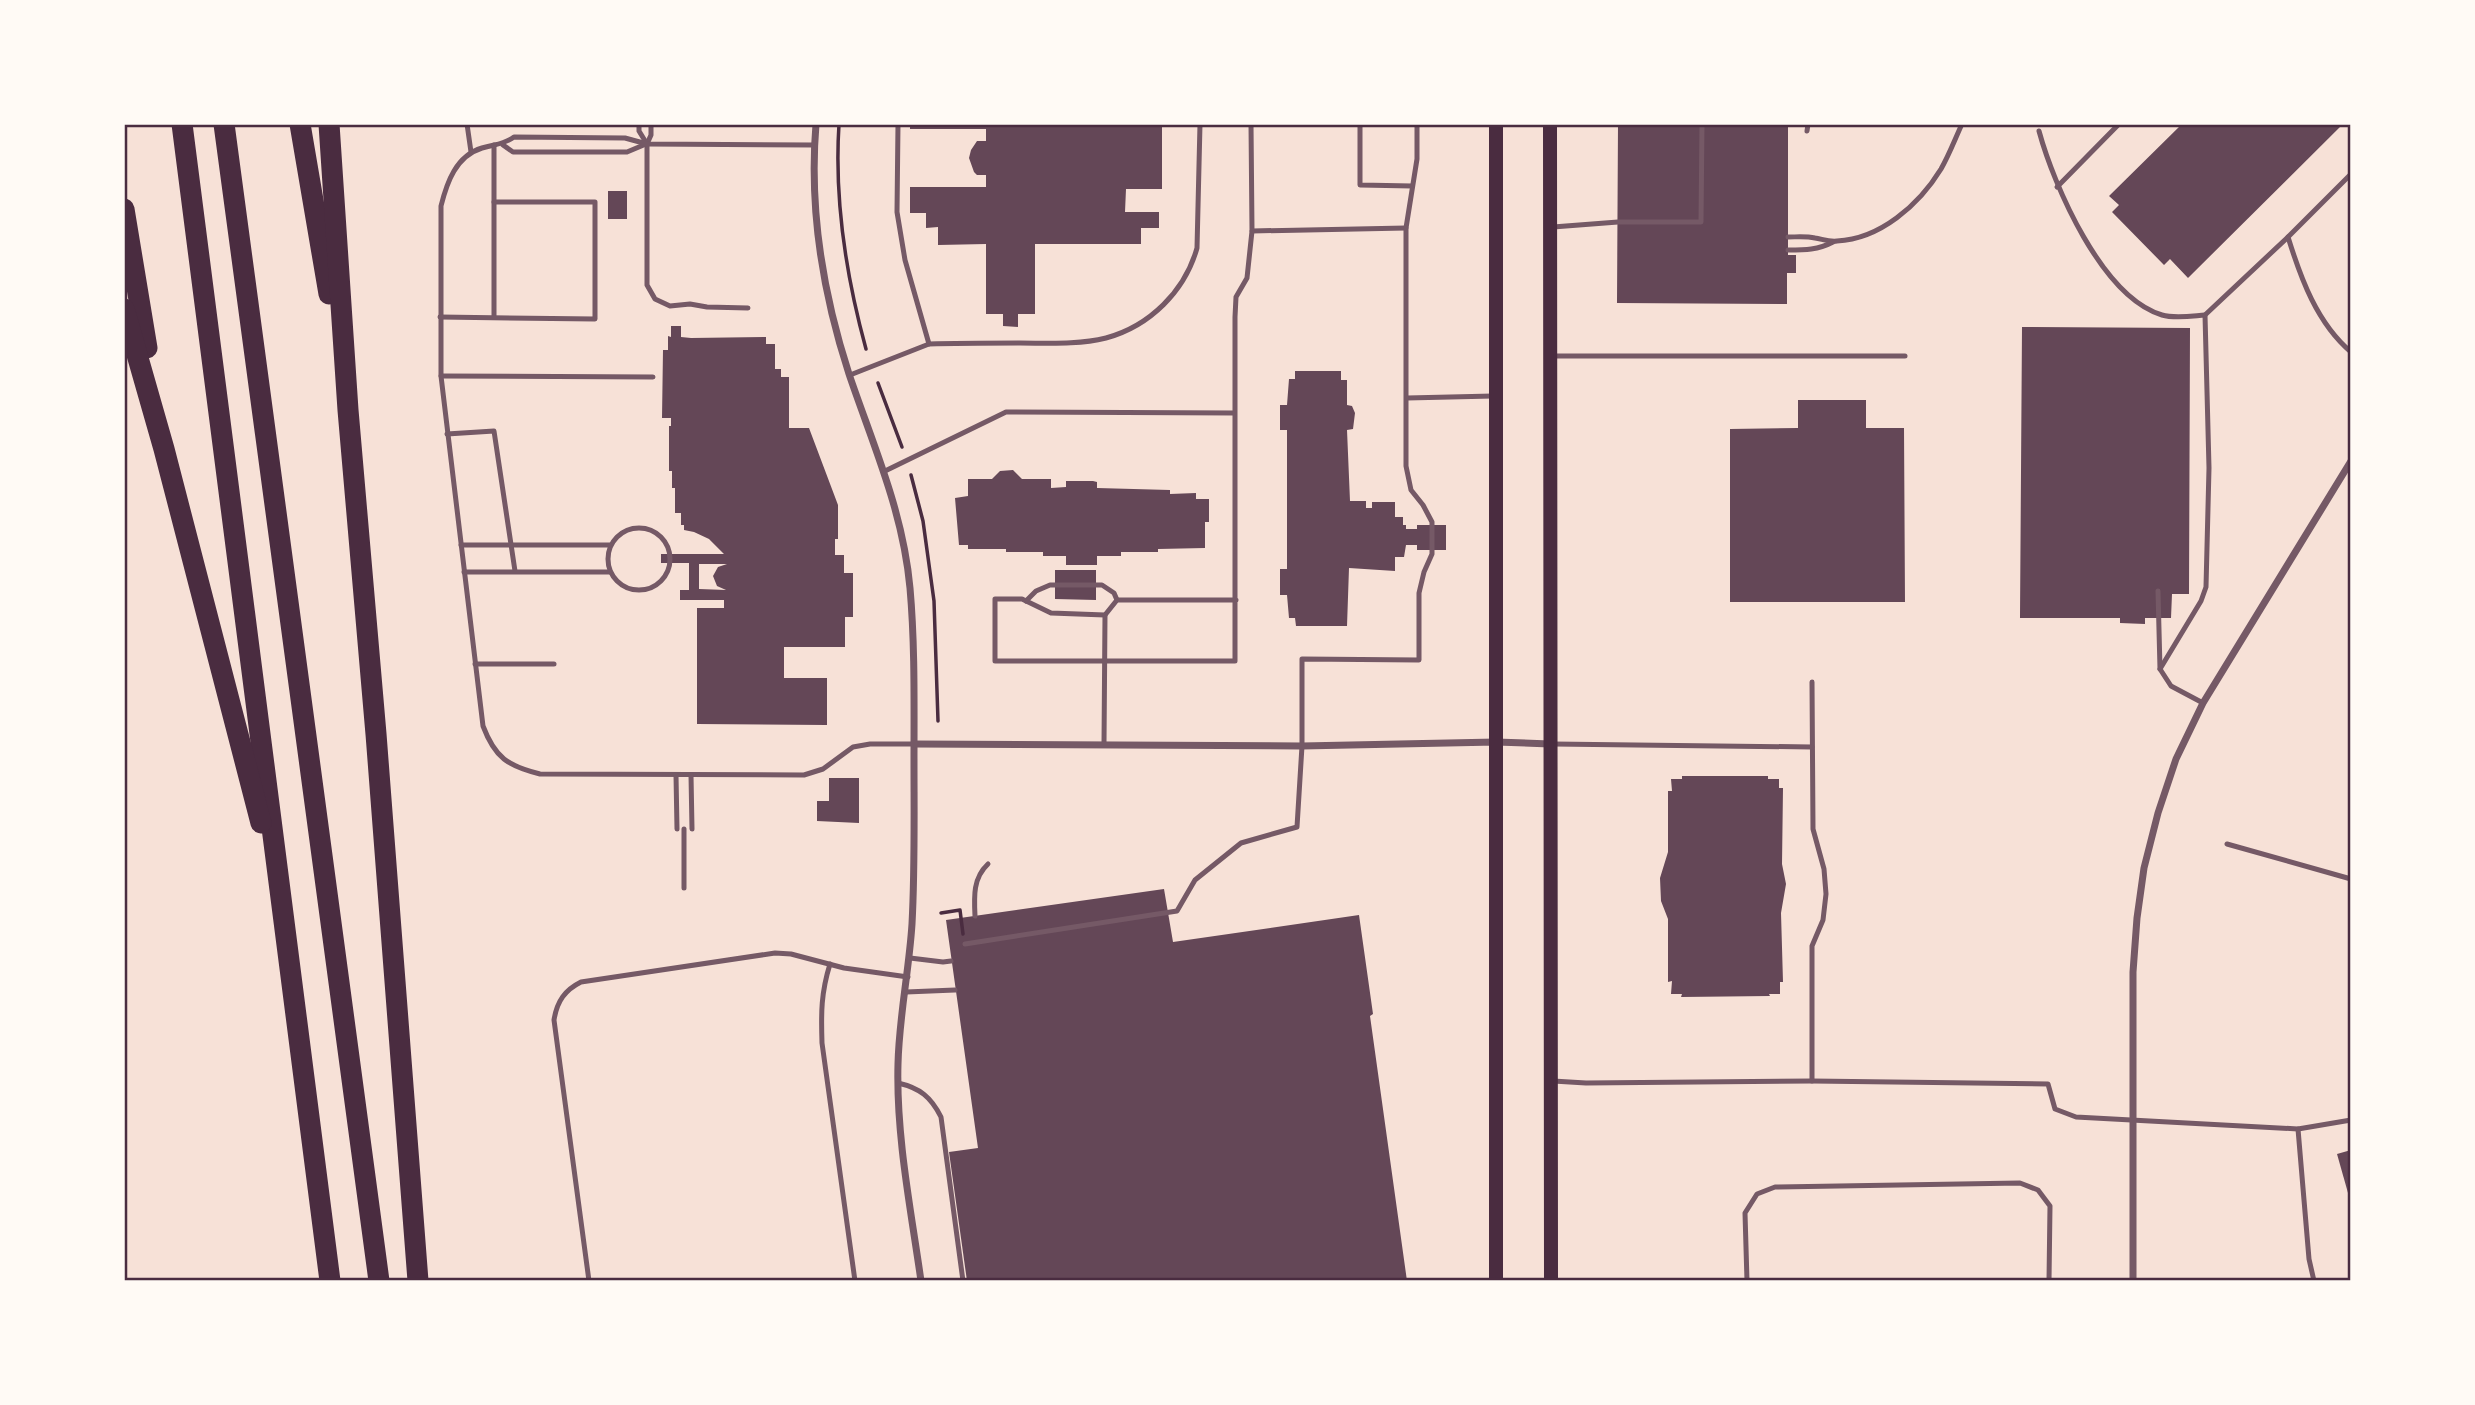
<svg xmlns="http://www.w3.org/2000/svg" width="2475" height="1405" viewBox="0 0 2475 1405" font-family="'Public Sans',sans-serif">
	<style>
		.building { fill: #644757; fill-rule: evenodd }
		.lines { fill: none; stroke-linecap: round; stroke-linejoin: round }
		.path { stroke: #4a2c40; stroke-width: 3.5 }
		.service { stroke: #755966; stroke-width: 5 }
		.minor { stroke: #755966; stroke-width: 7 }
		.secondary { stroke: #4a2c40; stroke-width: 14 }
		.motorway { stroke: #4a2c40; stroke-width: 21 }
		.neatline { fill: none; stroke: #4a2c40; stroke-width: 2.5 }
	</style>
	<rect width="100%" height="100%" fill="#f7e1d7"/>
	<!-- building -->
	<g class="building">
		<polygon points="910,124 1162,126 1162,189 1126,189 1125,212 1159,212 1159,228 1141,228 1141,244 1035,244 1035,314 1018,314 1018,327 1003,326 1003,314 986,314 986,244 938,245 938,227 926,228 926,213 910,213 910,187 986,187 986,175 977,175 974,172 969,158 971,150 977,141 986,141 986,129 910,129"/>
		<polygon points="1618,124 1788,124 1788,255 1796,255 1796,273 1787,273 1787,304 1617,303"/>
		<polygon points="2182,124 2343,124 2188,278 2170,259 2164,265 2112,212 2119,205 2109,196"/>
		<rect x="608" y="191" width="19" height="28"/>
		<path d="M671 326H681V337L691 338 766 337V344H775V369H781V377H789V428H809L838 505V539H835V555H844V573H853V617H845V647H784V678H827V725L697 724V608H724V600H680V590H689V563H661V554H724L709 539 694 532 684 530V525H681V513H675V488H672V471H669V426H671V418H662L663 350H668V336L671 337ZM699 564H727L718 567 713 576 717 586 726 590 699 589Z"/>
		<polygon points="2022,327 2190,328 2189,594 2172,594 2171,618 2145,618 2145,624 2120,623 2120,618 2020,618"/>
		<polygon points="1295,371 1341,371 1341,380 1347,380 1347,405 1352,406 1355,413 1353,429 1347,430 1350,501 1366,501 1366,508 1372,508 1372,502 1395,502 1395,517 1403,517 1403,525 1406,525 1406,529 1417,529 1417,525 1446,525 1446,550 1417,550 1417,545 1406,545 1404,557 1395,557 1395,571 1349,568 1347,626 1296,626 1295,618 1289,618 1287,595 1280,595 1280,569 1287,569 1287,430 1280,430 1280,405 1287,405 1289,379 1295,379"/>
		<polygon points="1798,400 1866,400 1866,428 1904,428 1905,602 1730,602 1730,429 1798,428"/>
		<polygon points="1013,470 1022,479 1051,479 1051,488 1066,487 1066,481 1093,481 1097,482 1097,488 1170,490 1170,494 1196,493 1196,499 1209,499 1209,522 1205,522 1205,548 1158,549 1158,552 1121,552 1121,556 1097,556 1097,565 1066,565 1066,556 1043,556 1043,552 1006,552 1006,549 968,549 968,545 959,545 955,498 968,496 968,479 992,479 1000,471"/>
		<polygon points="1055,570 1096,570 1096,600 1055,599"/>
		<polygon points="1682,776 1768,776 1768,779 1779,779 1779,788 1783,788 1782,864 1786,884 1781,913 1783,982 1780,982 1780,994 1769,994 1770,996 1681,997 1682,994 1671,994 1672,981 1668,982 1668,919 1661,901 1660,878 1668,852 1668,791 1672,791 1671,779 1682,779"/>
		<polygon points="829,778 859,778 859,823 817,821 817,801 829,801"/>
		<polygon points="1164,889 1173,942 1359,915 1373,1014 1370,1016 1407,1281 967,1281 949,1152 978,1148 946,920"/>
		<polygon points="2351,1150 2351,1200 2350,1200 2337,1154"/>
	</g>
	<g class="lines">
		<!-- path -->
		<g class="path">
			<path d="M839 124C834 201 846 276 866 349"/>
			<polyline points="878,383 902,447"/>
			<polyline points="911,475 923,521 934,601 938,721"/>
			<polyline points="941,913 960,910 963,934"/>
		</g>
		<!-- service -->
		<g class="service">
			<polyline points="467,124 471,152"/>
			<polyline points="639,124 639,131 647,144"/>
			<polyline points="651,124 651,135 647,144 647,285 655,299 670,306 690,304 707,307 748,308"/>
			<polyline points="1360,124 1360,185 1412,186"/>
			<polyline points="1807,131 1808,124"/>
			<path d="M2039 131C2054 186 2102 297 2162 315 2175 319 2192 316 2205 315L2209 468 2206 587 2201 601 2160 669"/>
			<polyline points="503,145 513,152 627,152 646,144"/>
			<path d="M814 145 647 144 625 138 514 137C503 145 495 144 482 148 456 156 447 182 441 206V376L483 726C495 758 508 766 540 774L804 775 823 769 853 747 870 744H914"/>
			<path d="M2351 174 2288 237C2301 279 2317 323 2351 352"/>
			<polyline points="2057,187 2119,124"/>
			<polyline points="494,202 494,317"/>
			<polyline points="1553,227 1618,222 1701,222 1702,124"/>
			<polyline points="1252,231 1406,228"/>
			<path d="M1788 237C1797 237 1806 236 1815 238 1822 239 1829 242 1837 241 1880 239 1919 205 1941 169 1949 155 1955 139 1962 124"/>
			<path d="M1788 250C1805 250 1818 250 1833 242"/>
			<polyline points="2205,315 2288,237"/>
			<polyline points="440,317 595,319 595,202 494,202 494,145"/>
			<path d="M929 344C959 343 990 343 1020 343 1048 343 1078 345 1106 338 1150 326 1185 291 1197 248L1200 124"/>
			<polyline points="1550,356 1905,356"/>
			<polyline points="850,375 929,344 905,260 897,212 898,124"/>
			<polyline points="441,376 653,377"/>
			<polyline points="1407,398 1493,396"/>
			<polyline points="447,434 494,431 515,571"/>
			<polyline points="885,471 1006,412 1234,413"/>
			<circle cx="639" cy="559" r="31"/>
			<polyline points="461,545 610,545"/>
			<polyline points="464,572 610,572"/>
			<polyline points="2158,591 2160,669 2171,686 2203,703"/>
			<polyline points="1236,600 1117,600 1105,615 1051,613 1022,599 995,599 995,661 1235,661 1235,317 1236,297 1247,278 1252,231 1251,124"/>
			<polyline points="1026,601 1036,591 1050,585 1102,585 1114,593 1117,600"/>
			<polyline points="475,664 554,664"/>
			<polyline points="1812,682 1813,829 1824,869 1826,894 1823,920 1812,946 1812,1081"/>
			<polyline points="1104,744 1105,615"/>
			<polyline points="1553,744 1812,747"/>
			<polyline points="676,775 677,829"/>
			<polyline points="691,775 692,829"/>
			<polyline points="684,829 684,888"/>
			<polyline points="2227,844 2351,879"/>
			<path d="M975 916C974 896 973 878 988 864"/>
			<polyline points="965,944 1177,911 1195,880 1241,843 1297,827 1302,746 1302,659 1419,660 1419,593 1424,572 1432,554 1432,522 1423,505 1411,490 1406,466 1406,228 1417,159 1417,124"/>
			<polyline points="910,958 943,962 951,961"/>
			<path d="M830 964C821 993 821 1013 822 1043L855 1281"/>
			<polyline points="906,992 955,990"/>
			<polyline points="1553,1081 1586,1083 1812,1081 2048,1084 2055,1109 2076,1117 2298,1129 2351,1120"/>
			<path d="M898 1083C920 1088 931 1097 941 1117L963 1281"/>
			<polyline points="2298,1129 2309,1259 2314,1281"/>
			<path d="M589 1281 554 1020C557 1001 565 990 581 982L775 953 791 954 844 968 908 977"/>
			<polyline points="1747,1281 1745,1213 1757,1194 1775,1187 2020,1183 2038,1190 2050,1206 2049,1281"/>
		</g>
		<!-- minor -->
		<g class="minor">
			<path d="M816 124C809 208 823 294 849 374 873 445 903 511 910 588 915 645 914 702 914 759 914 814 915 869 912 924 909 971 899 1017 898 1064 896 1136 911 1210 921 1281"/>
			<polyline points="914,744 1302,746 1496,742 1550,744"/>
			<polyline points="2133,1281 2133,972 2137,918 2144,868 2158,813 2176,759 2203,703 2351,461"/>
		</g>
		<!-- secondary -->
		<g class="secondary">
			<polyline points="1550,124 1551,1281"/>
			<polyline points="1496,1281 1496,124"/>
		</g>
		<!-- motorway -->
		<g class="motorway">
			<polyline points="182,124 330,1281"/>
			<polyline points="224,124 379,1281"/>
			<polyline points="300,124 329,294"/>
			<polyline points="329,124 348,410 376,734 418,1281"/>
			<polyline points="124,209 147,348"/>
			<polyline points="124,309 164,449 261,823"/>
		</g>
	</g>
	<!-- border -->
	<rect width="2475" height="1405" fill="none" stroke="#fffaf5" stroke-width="252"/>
	<rect x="126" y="126" width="2223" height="1153" class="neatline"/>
</svg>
